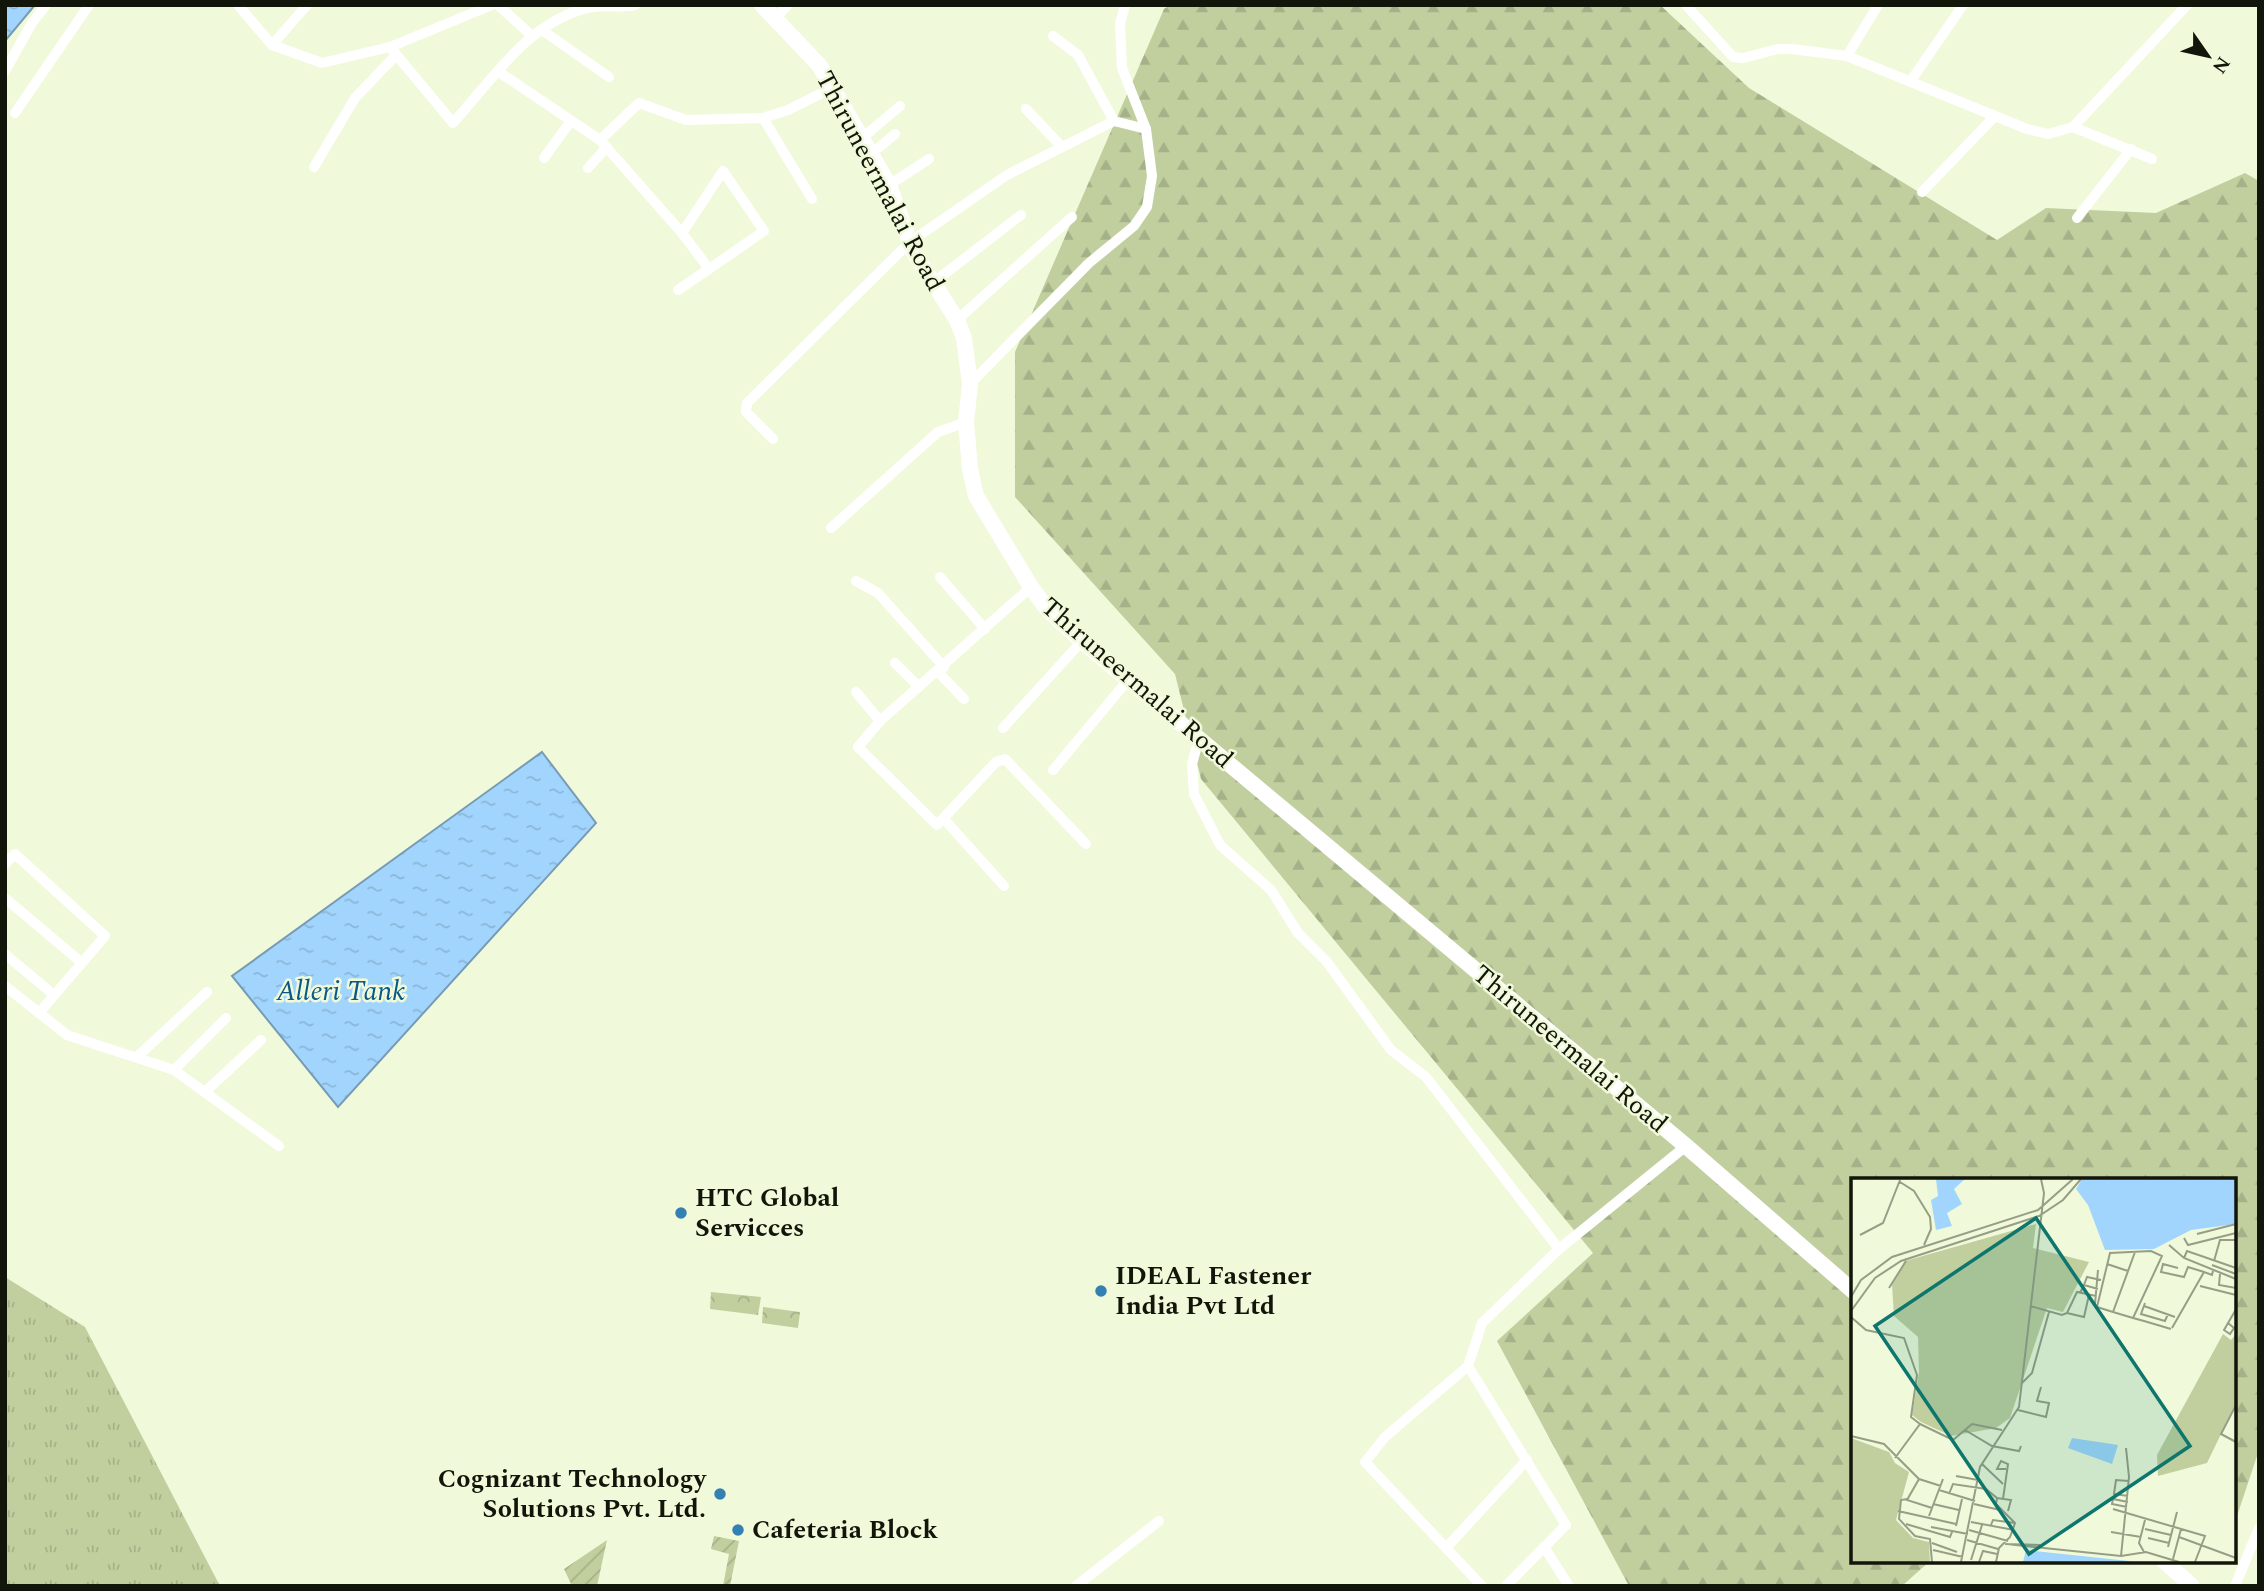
<svg xmlns="http://www.w3.org/2000/svg" width="2264" height="1591" viewBox="0 0 2264 1591" font-family="Spectral,serif">
	<style>
		.grass { fill: url(#grass-tufts) }
		.forest { fill: url(#forest-firs) }
		.park { fill: url(#park-crowns) }
		.garden { fill: url(#garden-furrows) }
		.water { fill: url(#water-ripples); stroke: #779bb4; stroke-width: 2 }
		.lines { fill: none; stroke-linecap: round; stroke-linejoin: round }
		.street { stroke: #fff; stroke-width: 10 }
		.secondary { stroke: #fff; stroke-width: 16 }
		.poi-dot { fill: #3580b3; stroke: #f0fada; stroke-width: 2.5 }
		.labels { text-anchor: middle; dominant-baseline: central; stroke-width: 5; stroke-linejoin: round; paint-order: stroke }
		.street-label { font-size: 26px; fill: #12150a; stroke: #f0fada }
		.poi-label { font-size: 26px; font-weight: bold; fill: #12150a; stroke: #f0fada; text-anchor: start }
		.water-label { font-size: 28px; font-style: italic; fill: #0a5987; stroke: #f0fada }
		.inset-road { fill: none; stroke: #979e87; stroke-width: 2 }
		.view { fill: #0f766e; fill-opacity: 0.15; stroke: #0f766e; stroke-width: 3.5 }
		.inset-edge { fill: none; stroke: #12150a; stroke-width: 3.5 }
	</style>
	<defs>
		<pattern id="grass-tufts" width="24" height="20" patternUnits="userSpaceOnUse" patternTransform="scale(1.75)"><rect width="24" height="20" fill="#c1cf9f"/><path d="M3 7l-1-3M5 7V3M7 7l1-3M15 17l-1-3M17 17v-4M19 17l1-3" fill="none" stroke="#a5b188"/></pattern>
		<pattern id="forest-firs" width="22" height="20" patternUnits="userSpaceOnUse" patternTransform="scale(1.75)"><rect width="22" height="20" fill="#c1cf9f"/><path d="M5 1l3.5 6h-7zM16 11l3.5 6h-7z" fill="#a5b188"/></pattern>
		<pattern id="park-crowns" width="20" height="18" patternUnits="userSpaceOnUse" patternTransform="scale(1.75)"><rect width="20" height="18" fill="#c1cf9f"/><path d="M2 6a3 3 0 1 1 6 0M12 15a3 3 0 1 1 6 0" fill="none" stroke="#a5b188"/></pattern>
		<pattern id="garden-furrows" width="10" height="10" patternUnits="userSpaceOnUse" patternTransform="scale(1.75)"><rect width="10" height="10" fill="#c1cf9f"/><path d="M-1 1l2-2M0 10L10 0M9 11l2-2" fill="none" stroke="#a5b188"/></pattern>
		<pattern id="water-ripples" width="26" height="14" patternUnits="userSpaceOnUse" patternTransform="scale(1.75)"><rect width="26" height="14" fill="#a2d5fd"/><path d="M2 4q2-2 4 0t4 0M15 11q2-2 4 0t4 0" fill="none" stroke="#8ab6d8"/></pattern>
	</defs>
	<rect width="100%" height="100%" fill="#f0fada"/>
	<!-- grass -->
	<polygon class="grass" points="5,1277 85,1327 220,1586 5,1586"/>
	<!-- forest -->
	<polygon class="forest" points="1170,5 1660,5 1749,88 1997,240 2046,208 2156,213 2245,173 2259,181 2259,1450 2234,1525 2234,1180 1853,1180 1853,1561 1930,1561 1902,1586 1629,1586 1497,1341 1593,1253 1201,779 1175,674 1015,497 1015,352 1164,9"/>
	<!-- park -->
	<g class="park">
		<polygon points="711,1292 761,1297 758,1315 710,1309"/>
		<polygon points="763,1307 800,1312 798,1328 762,1323"/>
	</g>
	<!-- garden -->
	<g class="garden">
		<polygon points="714,1536 739,1541 730,1586 723,1586 729,1554 711,1549"/>
		<polygon points="607,1540 597,1586 572,1586 564,1569"/>
	</g>
	<!-- water -->
	<g class="water">
		<polygon points="5,5 35,5 5,41"/>
		<polygon points="542,752 596,823 338,1107 232,976"/>
	</g>
	<g class="lines">
		<!-- street -->
		<g class="street">
			<polyline points="238,5 272,45 322,63 390,47 492,5"/>
			<polyline points="498,5 531,35"/>
			<polyline points="1686,5 1733,57 1743,58 1778,49 1792,49 1847,56 2027,129 2048,134 2073,127 2187,5"/>
			<polyline points="776,17 788,5"/>
			<polyline points="542,30 609,77"/>
			<polyline points="1053,36 1078,55 1114,121"/>
			<polyline points="272,45 307,5"/>
			<path d="M390 47 453 123C493 79 530 19 592 7 606 5 621 8 635 5"/>
			<polyline points="1847,56 1878,5"/>
			<polyline points="5,71 32,23 46,5"/>
			<polyline points="499,72 600,140 682,233 709,269 764,231 723,171 682,233"/>
			<polyline points="1910,82 1963,5"/>
			<polyline points="1026,109 1061,146"/>
			<polyline points="15,113 89,5"/>
			<polyline points="763,118 812,199"/>
			<polyline points="2073,127 2152,159"/>
			<polyline points="861,139 900,106"/>
			<polyline points="600,140 639,103 686,120 763,118 788,110 832,88"/>
			<polyline points="870,155 895,134"/>
			<polyline points="544,158 570,122"/>
			<polyline points="314,167 355,98 396,55"/>
			<polyline points="588,168 607,147"/>
			<polyline points="889,185 929,159"/>
			<polyline points="1922,192 1995,116"/>
			<polyline points="2077,218 2131,149"/>
			<polyline points="934,282 1021,215"/>
			<polyline points="678,290 709,269"/>
			<polyline points="957,320 1072,217"/>
			<polyline points="970,384 1089,263 1134,226 1147,207 1152,176 1146,129 1122,68 1120,24 1125,5"/>
			<polyline points="773,439 746,412 747,403 910,242 1007,175 1114,121 1146,129"/>
			<polyline points="831,528 938,432 966,422"/>
			<polyline points="940,577 985,629"/>
			<polyline points="856,581 878,593 944,667"/>
			<polyline points="1031,587 880,721 858,747 937,825 996,762 1005,759 1086,844"/>
			<polyline points="895,663 919,687"/>
			<polyline points="938,672 964,699"/>
			<polyline points="856,692 880,721"/>
			<polyline points="1003,728 1082,641"/>
			<polyline points="1199,739 1192,764 1194,794 1220,845 1271,890 1298,933 1327,962 1391,1050 1426,1077 1559,1249"/>
			<polyline points="1053,770 1128,680"/>
			<polyline points="944,819 1004,886"/>
			<polyline points="5,864 15,854 105,936 39,1013"/>
			<polyline points="5,898 82,963"/>
			<polyline points="5,954 54,995"/>
			<polyline points="5,986 67,1035 174,1070 279,1146"/>
			<polyline points="138,1056 207,992"/>
			<polyline points="174,1070 226,1018"/>
			<polyline points="206,1091 261,1040"/>
			<polyline points="1468,1366 1385,1437 1365,1462 1482,1586"/>
			<polyline points="1447,1547 1527,1460"/>
			<polyline points="1544,1547 1569,1586"/>
			<polyline points="1076,1586 1159,1521"/>
			<polyline points="1506,1586 1566,1525 1468,1366 1482,1323 1559,1249 1686,1146"/>
			<polyline points="2235,1586 2259,1528"/>
		</g>
		<!-- secondary -->
		<g class="secondary">
			<polyline points="762,5 819,65 889,185 913,251 957,320 964,338 970,384 966,422 970,469 976,496 1031,587 1047,609 1082,641 1686,1146 1853,1291"/>
			<polyline points="2164,1561 2192,1586"/>
		</g>
	</g>
	<!-- markers -->
	<g class="poi-dot">
		<circle cx="681" cy="1213" r="7"/>
		<circle cx="1101" cy="1291" r="7"/>
		<circle cx="720" cy="1494" r="7"/>
		<circle cx="738" cy="1530" r="7"/>
	</g>
	<g class="labels">
		<!-- street labels -->
		<g class="street-label">
			<text transform="translate(880 181) rotate(62)">Thiruneermalai Road</text>
			<text transform="translate(1137 683) rotate(41)">Thiruneermalai Road</text>
			<text transform="translate(1570 1049) rotate(40)">Thiruneermalai Road</text>
		</g>
		<!-- poi labels -->
		<g class="poi-label">
			<text x="695" y="1198">HTC Global<tspan x="695" dy="30">Servicces</tspan></text>
			<text x="1115" y="1276">IDEAL Fastener<tspan x="1115" dy="30">India Pvt Ltd</tspan></text>
			<text x="706" y="1479" text-anchor="end">Cognizant Technology<tspan x="706" dy="30">Solutions Pvt. Ltd.</tspan></text>
			<text x="752" y="1530">Cafeteria Block</text>
		</g>
		<!-- water labels -->
		<g class="water-label">
			<text x="341" y="991">Alleri Tank</text>
		</g>
	</g>
	<!-- overview -->
	<g transform="translate(1851 1178)">
		<rect width="385" height="385" fill="#f0fada"/>
		<path d="M372 156 380 162 385 156V225L356 285 307 298 306 277Z" fill="#c1cf9f"/>
		<path d="M185 46 182 70 238 84 212 134 196 130 159 240 145 250 100 258 70 244 61 237 68 194 67 159 43 138 41 107 54 83ZM0 260 38 274 44 285 58 294 45 342 62 360 78 364 79 384H0Z" fill="#c1cf9f"/>
		<path d="M85 1H114L103 11 111 26 96 35 101 48 85 52 80 22 87 18ZM231 1H385V46L340 52 303 71 254 72 237 27 225 11ZM221 260 267 267 261 286 217 270ZM175 372 278 383V384H172Z" fill="#a2d5fd"/>
		<path class="inset-road" d="M49 4 63 13 79 39 80 51 73 67M346 56 385 46M9 57 32 45 49 2M333 60 337 67 385 55M318 67 333 80 385 101M333 80 336 73 385 90M363 83 369 62H385M256 86 277 93M361 87 385 96M327 90 312 86 310 94 333 99 337 89 353 94M369 96 368 107 385 110M233 107 236 99 250 102M349 108 385 117M38 110 55 83M229 115 233 107 247 111M0 119 10 102 41 79 187 32 222 1M294 125 290 136 314 143 317 136M244 126 247 92M179 128 211 137 216 135 226 114 245 118M293 128 324 139M0 133 24 100 50 83 188 38 212 22 230 1M262 134 284 74M216 135 233 139 238 117M0 139 15 152 53 160 66 197 60 239 69 246 44 280M282 140 311 78 300 73 259 75 246 129 262 134 282 140 293 143 320 151M377 145 383 150 379 156 373 152 384 133 385 131M321 150 353 94 361 97 362 93M171 205 181 195 198 134M385 227 370 256 385 264M167 232 195 239 198 225 186 223 190 209M69 246 102 262 121 246 151 252M114 252 141 268 168 273 170 268M0 258 33 266 68 301 90 308M131 286 152 306M105 298 127 302M68 301 56 322 81 330M88 312 124 323M98 316 102 306 135 311 146 320 160 322 157 333M277 318 263 316 265 302 278 303M56 321 50 322 48 341 64 358 79 361 81 384M152 321 157 286 150 283 146 291H155M82 326 108 332M123 326 149 332M276 329 261 326 262 321 277 324M262 331 354 358 344 384M47 333 105 346M78 338 92 301M120 344 163 352M55 346 99 359 101 354M140 347 142 342 164 345M105 348 111 321M80 349 117 356M294 351 320 357M118 352 157 363M260 354 290 359M328 359 385 380M297 360 318 365M116 362 147 371M81 365 106 374M154 366 189 367M155 366 270 378 295 374 328 384M317 369 326 334M82 372 112 379M293 374 288 365 294 342M270 378 278 299 275 270M322 381 330 351M120 382 131 347M110 384 129 289 168 229 193 15 190 1M128 384 132 373 146 376M145 384 148 370 159 359 164 345 145 326 146 320"/>
		<path class="view" d="M185 40 339 268 178 376 24 148Z"/>
		<rect width="385" height="385" class="inset-edge"/>
	</g>
	<!-- border -->
	<rect width="2264" height="1591" fill="none" stroke="#12150a" stroke-width="14"/>
	<!-- north arrow -->
	<g transform="translate(2208 56) rotate(124)" stroke="#f0fada" stroke-width="5" paint-order="stroke">
	<path d="M0-5L12 26L0 18L-12 26Z" fill="#12150a"/>
	<text y="-10" font-size="19" font-weight="bold" text-anchor="middle" fill="#12150a">N</text>
	</g>
</svg>
